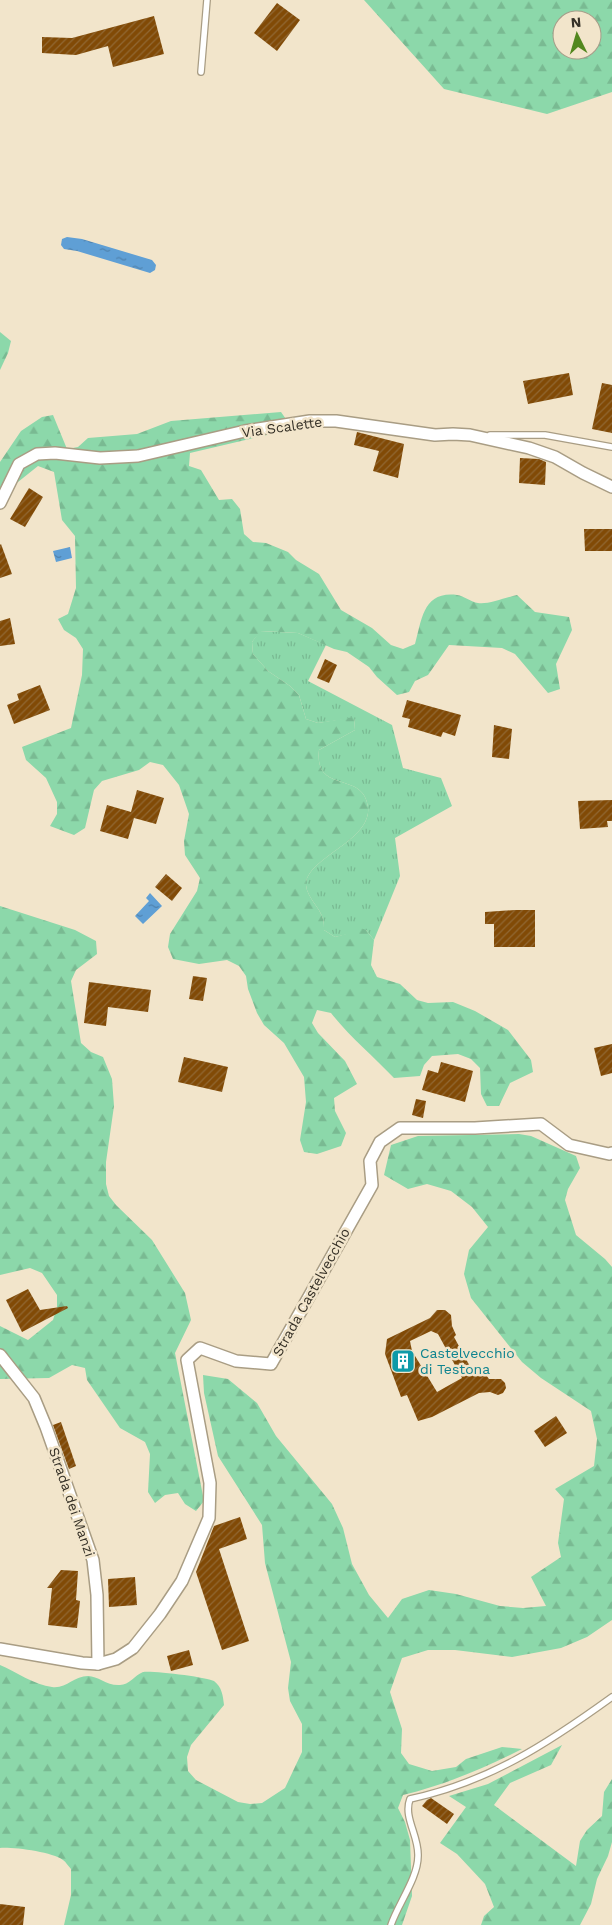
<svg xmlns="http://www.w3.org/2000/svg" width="612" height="1925" viewBox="0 0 612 1925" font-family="'Work Sans',sans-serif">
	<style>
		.grass { fill: url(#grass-tufts) }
		.forest { fill: url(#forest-firs); fill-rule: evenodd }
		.water { fill: url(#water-ripples) }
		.building { fill: url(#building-hatch); fill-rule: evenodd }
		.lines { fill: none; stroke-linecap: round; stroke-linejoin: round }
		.service-casing { stroke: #a99d84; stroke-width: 8 }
		.minor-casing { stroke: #a99d84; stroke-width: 14 }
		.service { stroke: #fff; stroke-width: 5.5 }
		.minor { stroke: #fff; stroke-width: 11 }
		.labels { text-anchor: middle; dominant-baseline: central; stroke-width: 5; stroke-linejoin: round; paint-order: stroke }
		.street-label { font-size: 14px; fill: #353026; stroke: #f2e5cb }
		.culture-label { font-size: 14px; fill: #0d838f; stroke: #f2e5cb; text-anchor: start }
	</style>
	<defs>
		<pattern id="grass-tufts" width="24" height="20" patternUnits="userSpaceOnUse" patternTransform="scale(1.25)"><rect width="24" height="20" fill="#8cd8aa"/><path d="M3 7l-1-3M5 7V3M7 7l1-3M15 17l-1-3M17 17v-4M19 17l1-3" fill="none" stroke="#79ba92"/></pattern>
		<pattern id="forest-firs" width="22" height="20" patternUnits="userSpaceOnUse" patternTransform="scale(1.25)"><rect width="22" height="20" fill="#8cd8aa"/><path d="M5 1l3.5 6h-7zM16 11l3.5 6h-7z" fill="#79ba92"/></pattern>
		<pattern id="water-ripples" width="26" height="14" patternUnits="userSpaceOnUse" patternTransform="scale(1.25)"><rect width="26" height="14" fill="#5f9fd5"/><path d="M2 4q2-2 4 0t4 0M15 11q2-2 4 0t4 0" fill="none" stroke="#4f82ad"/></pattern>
		<pattern id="building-hatch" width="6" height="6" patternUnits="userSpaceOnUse" patternTransform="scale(1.25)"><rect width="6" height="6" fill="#814a06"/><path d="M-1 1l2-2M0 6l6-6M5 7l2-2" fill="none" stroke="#916834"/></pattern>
	</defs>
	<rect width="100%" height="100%" fill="#f2e5cb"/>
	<!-- grass -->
	<path class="grass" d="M260 631 298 633 326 645 308 681 392 725 403 768 441 778 452 806 395 838 400 876 374 940 366 930 335 937 324 930C324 927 324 922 323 919 320 907 307 898 306 885 305 858 372 841 368 807 364 770 314 795 319 750L355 730 354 718 318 723 306 719 299 695 290 686 268 671 253 654 252 642Z"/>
	<!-- forest -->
	<g class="forest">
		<path d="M364 0H612V92L547 114 444 89ZM562 20H592V50H562Z"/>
		<polygon points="0,332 11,341 8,353 0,370"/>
		<path d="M281 412 288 422 280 432 190 453 189 466 201 470 219 500 232 499 240 509 244 534 253 542 266 543 288 552 296 560 319 574 341 610 372 628 391 645 403 649 415 644C422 619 423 591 457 595 464 596 471 602 478 603 487 605 507 597 517 595L535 612 569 617 572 630 556 664 560 689 548 693 515 654 502 648 449 645 428 675 415 681 409 692 397 695 377 677 369 667 347 652 334 649 298 633 261 631 252 642 253 654 268 671 290 686 299 695 306 719 318 723 354 717 355 730 319 750C314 795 364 770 368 807 372 841 305 858 306 885 307 898 320 907 323 919 324 922 324 927 324 930L335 937 346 934 355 926 366 930 374 940 371 965 377 977 400 984 417 1000 428 1003 453 1002 475 1011 508 1030 531 1060 533 1072 510 1083 499 1106H487L481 1094 480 1068 471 1059 458 1054 432 1056 424 1065 420 1076 394 1078C373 1056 349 1036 331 1013L317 1010 312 1023 318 1033 345 1061 357 1084 334 1098 335 1111 346 1133 341 1146 317 1154 304 1152 300 1140 306 1102 304 1077 284 1043 264 1025 257 1013 248 989 246 976 239 966 227 960 199 964 173 959 168 947 170 934 197 891 200 878 185 855 184 841 189 814 179 785 163 765 150 762 139 770 102 781 94 790 85 828 74 835 50 826 57 814V802L46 778 26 760 22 747 71 728 82 675 83 649 76 638 64 630 58 619 68 614 76 588 75 536 62 520 54 472 38 466 18 482 0 489V462L21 431 42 417 53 415 67 449 78 447 88 438 137 434 171 421Z"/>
		<polygon points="0,906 75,930 96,941 97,954 76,970 71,981 81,1043 91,1052 103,1057 112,1079 114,1106 106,1162 106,1184 109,1196 116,1205 152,1240 185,1293 191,1320 175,1353 204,1501 196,1511 185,1504 178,1493 165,1495 155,1503 148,1492 150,1454 145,1442 120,1428 87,1380 85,1368 72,1365 49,1378 0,1379 0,1326 28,1340 53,1320 57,1307 57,1295 42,1273 30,1268 0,1275"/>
		<path d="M519 1134 531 1136 576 1156 580 1168 568 1189 565 1200 576 1235 605 1259 612 1267V1620L587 1637 561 1648 512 1657 455 1650H428L402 1658 390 1692 402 1729 401 1753 409 1764 432 1771 456 1767 466 1759 502 1747 522 1749C484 1768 445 1785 403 1795L398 1808 405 1822 410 1840 412 1896 402 1925H64L71 1895V1869C68 1866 66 1862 63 1860 52 1852 14 1847 0 1848V1665C16 1672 35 1685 52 1687 66 1689 74 1676 88 1676 98 1676 107 1686 120 1685 129 1685 135 1675 143 1672 149 1670 208 1677 214 1681 222 1687 223 1696 224 1705L191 1745 187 1757 188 1771 196 1780 238 1802 250 1804 262 1803 285 1788 302 1752V1724L290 1701 288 1688 291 1662 265 1563 262 1525 218 1456 204 1393 203 1375 228 1379 257 1403 276 1436 332 1504 343 1528 352 1564 369 1595 388 1618 402 1599 429 1590 456 1594 500 1606 523 1608 546 1606 531 1577 561 1557 558 1543 564 1499 555 1489 594 1466 597 1439 591 1411 541 1378 522 1362 471 1298 464 1274 469 1250 488 1227 472 1207 451 1191 427 1184 408 1189 384 1175 391 1145 418 1136Z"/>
		<polygon points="562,1745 551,1765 510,1783 494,1805 576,1866 580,1841 587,1830 602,1816 604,1792 612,1779 612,1842 608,1856 597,1879 591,1904 580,1925 481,1925 484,1916 494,1907 485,1884 457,1854 440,1843 466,1807 449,1796 488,1784"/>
	</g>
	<!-- water -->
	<g class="water">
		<polygon points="67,237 82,239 152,260 156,265 155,270 150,273 77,251 64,249 61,245 62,239"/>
		<polygon points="70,547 72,558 56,562 53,551"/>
		<polygon points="150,893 162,906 143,924 135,916 149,901 146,898"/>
	</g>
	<!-- building -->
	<g class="building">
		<polygon points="277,3 300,20 277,51 254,33"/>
		<polygon points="154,16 164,54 113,67 108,46 76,55 42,53 42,37 72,38"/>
		<polygon points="569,373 573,395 528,404 523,381"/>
		<polygon points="602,383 612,385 612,433 592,429"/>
		<polygon points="357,432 404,444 398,478 373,471 379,451 354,445"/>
		<polygon points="520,458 539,459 546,462 545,485 519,483"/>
		<polygon points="29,488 43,497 25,527 10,519"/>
		<polygon points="584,529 612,529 612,551 585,551"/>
		<polygon points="1,544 12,574 0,578 0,545"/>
		<polygon points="10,618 15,644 0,646 0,621"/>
		<polygon points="325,659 337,665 329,683 317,678"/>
		<polygon points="40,685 50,710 14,724 7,705 19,700 17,694"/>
		<polygon points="407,700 461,715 455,736 443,732 441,737 408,727 410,719 402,717"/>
		<polygon points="494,725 512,729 509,759 492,757"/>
		<polygon points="137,790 164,798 156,824 134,818 128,839 100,831 107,805 131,812"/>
		<polygon points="612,800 612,821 607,821 608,827 580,829 578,801"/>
		<polygon points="166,874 182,888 172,901 155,887"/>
		<polygon points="515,910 535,910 535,947 494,947 494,924 485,924 485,912"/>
		<polygon points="193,976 207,978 203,1001 189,999"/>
		<polygon points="89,982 151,990 148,1012 108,1007 106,1026 84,1023"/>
		<polygon points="612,1044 612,1073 601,1076 594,1048"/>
		<polygon points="184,1057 228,1067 222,1092 178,1082"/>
		<polygon points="441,1062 473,1071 465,1102 422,1090 428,1070 438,1073"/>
		<polygon points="416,1099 426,1101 423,1118 412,1115"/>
		<polygon points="28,1289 40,1310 67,1306 68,1308 22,1332 6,1300"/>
		<path d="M437 1310H445L451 1315 452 1326 456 1335 454 1337 473 1372 481 1368 489 1379H501L505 1383 506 1388 503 1393 498 1395 490 1392 479 1393 432 1417 418 1421 407 1395 401 1397 385 1354 387 1339 430 1318ZM431 1331 438 1334 462 1378 437 1392 412 1351 410 1341Z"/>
		<polygon points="556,1416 567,1433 545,1447 534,1431"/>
		<polygon points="61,1422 76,1466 69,1469 53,1425"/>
		<polygon points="240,1517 247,1539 219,1549 249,1641 222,1650 196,1572 214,1526"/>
		<polygon points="61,1570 78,1571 76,1600 80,1601 77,1628 48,1625 52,1588 47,1588"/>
		<polygon points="135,1577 137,1605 109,1607 108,1579"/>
		<polygon points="189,1650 193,1665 171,1671 167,1656"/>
		<polygon points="431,1798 454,1814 447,1824 422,1806 427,1800"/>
		<polygon points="0,1904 25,1907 23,1925 0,1925"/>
	</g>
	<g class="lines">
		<!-- service casing -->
		<g class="service-casing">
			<g id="service">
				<polyline points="201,72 207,0"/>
				<polyline points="490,435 545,435 612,447"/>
				<path d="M391 1925C398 1904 418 1878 418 1856 419 1836 403 1817 410 1799 489 1782 547 1744 612 1697"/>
			</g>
		</g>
		<!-- minor casing -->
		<g class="minor-casing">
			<g id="minor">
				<polyline points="0,503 19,464 37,454 55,453 100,458 138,456 245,431 310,421 336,421 435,435 453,434 470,435 529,448 555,457 583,473 612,487"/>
				<polyline points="0,1355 34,1398 46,1427 93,1560 97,1595 98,1664"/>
				<polyline points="0,1649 82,1663 98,1664 116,1659 133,1648 160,1614 182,1581 209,1518 210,1483 187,1360 200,1348 236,1361 271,1364 372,1185 370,1161 380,1142 400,1128 475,1128 541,1124 569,1145 609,1154 612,1153"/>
			</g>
		</g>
		<!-- service -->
		<use href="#service" class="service"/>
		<!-- minor -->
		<use href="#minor" class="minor"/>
	</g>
	<!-- icons -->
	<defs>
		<g id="building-square" transform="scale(1.25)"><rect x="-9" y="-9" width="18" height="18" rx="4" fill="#0f9aa8" stroke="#f2e5cb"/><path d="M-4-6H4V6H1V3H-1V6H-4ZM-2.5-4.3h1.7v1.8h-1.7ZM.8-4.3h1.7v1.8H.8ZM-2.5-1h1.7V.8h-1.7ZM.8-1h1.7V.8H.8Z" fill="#fff"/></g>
	</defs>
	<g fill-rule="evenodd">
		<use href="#building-square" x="403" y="1361"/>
	</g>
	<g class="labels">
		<!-- street labels -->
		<g class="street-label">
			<text transform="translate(282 427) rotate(-8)">Via Scalette</text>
			<text transform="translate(311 1292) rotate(-61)">Strada Castelvecchio</text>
			<text transform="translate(72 1502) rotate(71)">Strada dei Manzi</text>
		</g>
		<!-- culture labels -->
		<g class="culture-label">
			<text x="420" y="1353">Castelvecchio<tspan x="420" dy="16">di Testona</tspan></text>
		</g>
	</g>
	<!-- north arrow -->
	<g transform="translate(577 35) rotate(355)"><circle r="24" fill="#f2e5cb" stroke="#a69d89"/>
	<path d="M0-4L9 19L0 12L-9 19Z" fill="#52871e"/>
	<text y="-8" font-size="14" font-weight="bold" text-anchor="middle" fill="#353026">N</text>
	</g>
</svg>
